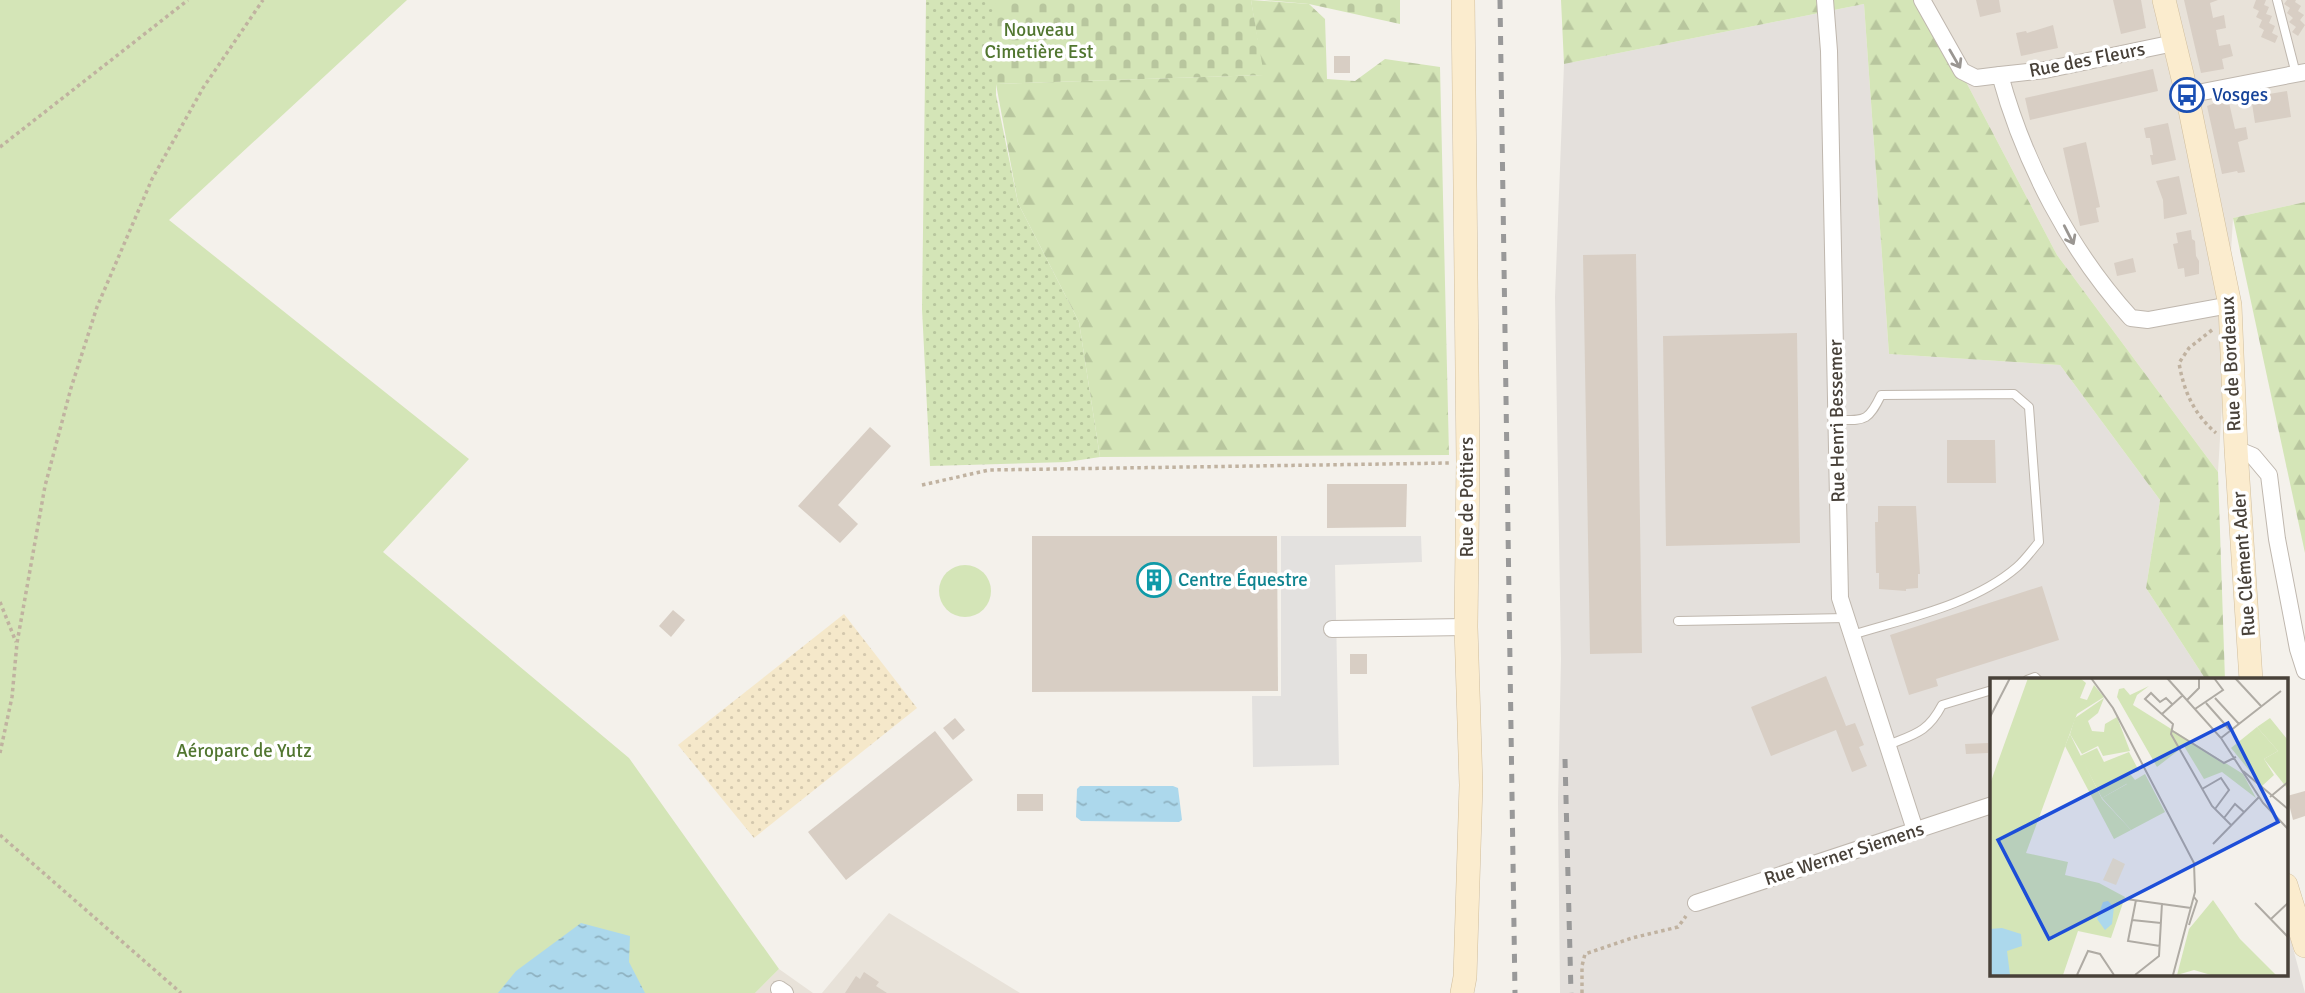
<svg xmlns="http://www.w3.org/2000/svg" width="2305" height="993" viewBox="0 0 2305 993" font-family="Signika,sans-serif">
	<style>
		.residential { fill: #e8e2d9 }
		.industrial { fill: #e4e0dc }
		.grass { fill: url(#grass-dots) }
		.forest { fill: url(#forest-firs) }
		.sand { fill: url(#sand-dots) }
		.cemetery { fill: url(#cemetery-stones) }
		.green { fill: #d4e5b7 }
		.parking { fill: #e3e1df }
		.water { fill: url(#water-ripples) }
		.building { fill: #d8cec4 }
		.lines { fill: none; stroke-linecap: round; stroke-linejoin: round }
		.lane-casing { stroke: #bfb7ae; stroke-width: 10 }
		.street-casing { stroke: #bfb7ae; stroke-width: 18 }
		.secondary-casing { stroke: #d0be9e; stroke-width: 24 }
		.path { stroke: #c0b2a0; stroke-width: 3.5; stroke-dasharray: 3.5 3.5; stroke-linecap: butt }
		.lane { stroke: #fff; stroke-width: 8 }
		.street { stroke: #fff; stroke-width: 16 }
		.secondary { stroke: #fbecce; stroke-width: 23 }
		.rail { stroke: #999; stroke-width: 5; stroke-dasharray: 9 9; stroke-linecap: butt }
		.oneway { stroke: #9a9692 }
		.labels { text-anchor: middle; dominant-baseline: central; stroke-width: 7; stroke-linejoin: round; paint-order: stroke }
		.park-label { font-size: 19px; fill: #517630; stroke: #fff }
		.street-label { font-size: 19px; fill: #484139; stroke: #fff }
		.transit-label { font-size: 19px; fill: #164399; stroke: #fff; text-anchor: start }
		.culture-label { font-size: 19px; fill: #0d838f; stroke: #fff; text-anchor: start }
		.inset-road { fill: none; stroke: #afaba4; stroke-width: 2 }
		.view { fill: #1d4ed8; fill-opacity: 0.15; stroke: #1d4ed8; stroke-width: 3.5 }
		.inset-edge { fill: none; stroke: #484139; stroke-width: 3.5 }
	</style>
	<defs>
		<pattern id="grass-dots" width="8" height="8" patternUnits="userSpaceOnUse" patternTransform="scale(1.75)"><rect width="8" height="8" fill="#d4e5b7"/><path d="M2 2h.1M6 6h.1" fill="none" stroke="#b8c69e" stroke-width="1.8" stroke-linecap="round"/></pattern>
		<pattern id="forest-firs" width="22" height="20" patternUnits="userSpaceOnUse" patternTransform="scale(1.75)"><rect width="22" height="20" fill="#d4e5b7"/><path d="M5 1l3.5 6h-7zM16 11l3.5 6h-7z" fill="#b8c69e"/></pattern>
		<pattern id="sand-dots" width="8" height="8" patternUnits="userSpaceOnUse" patternTransform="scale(1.75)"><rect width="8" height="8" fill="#f5e8ca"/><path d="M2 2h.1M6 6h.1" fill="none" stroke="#d4c8ae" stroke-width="1.8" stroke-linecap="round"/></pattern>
		<pattern id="cemetery-stones" width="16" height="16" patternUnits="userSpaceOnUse" patternTransform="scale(1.75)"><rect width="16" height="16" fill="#d4e5b7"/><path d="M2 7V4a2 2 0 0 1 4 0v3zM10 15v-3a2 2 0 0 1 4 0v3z" fill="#b8c69e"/></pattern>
		<pattern id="water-ripples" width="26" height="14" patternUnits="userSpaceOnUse" patternTransform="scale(1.75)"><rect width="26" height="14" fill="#acd8ec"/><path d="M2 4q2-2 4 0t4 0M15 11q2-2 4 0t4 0" fill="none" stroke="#8eb1c0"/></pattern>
	</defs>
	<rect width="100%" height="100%" fill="#f4f1eb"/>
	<!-- residential -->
	<g class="residential">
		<polygon points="1923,0 2305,0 2305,202 2233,218 2218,472 2057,255"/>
		<polygon points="889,913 1020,993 822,993"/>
		<polygon points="779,969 813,993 755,993"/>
	</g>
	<!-- industrial -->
	<polygon class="industrial" points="1864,4 1889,354 2060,365 2160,500 2146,588 2206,680 1992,680 1992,974 2286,974 2286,922 2305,993 1560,993 1558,802 1561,659 1555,297 1564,64"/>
	<!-- grass -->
	<polygon class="grass" points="926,0 996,0 996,95 1018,203 1079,322 1100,457 1067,462 930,466 922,309"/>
	<!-- forest -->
	<g class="forest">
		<polygon points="1251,0 1309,4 1325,19 1327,79 1355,81 1385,59 1440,67 1449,455 1100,457 1079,322 1018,203 996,84 1263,75"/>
		<polygon points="1561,0 1923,0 2057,255 2218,472 2225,680 2206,680 2146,588 2160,500 2060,365 1889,354 1864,4 1564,64"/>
		<polygon points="2305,202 2305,553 2233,218"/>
	</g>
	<!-- sand -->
	<polygon class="sand" points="844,614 917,708 754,838 678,745"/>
	<!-- cemetery -->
	<g class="cemetery">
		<polygon points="996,0 1251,0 1264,75 996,84"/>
		<polygon points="1264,0 1400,0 1400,24 1309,4"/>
	</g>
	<!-- green -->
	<g class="green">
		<polygon points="0,0 407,0 169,220 469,459 383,552 629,758 779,969 755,993 0,993"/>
		<circle cx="965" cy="591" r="26"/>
	</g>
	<!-- parking -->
	<polygon class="parking" points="1281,536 1421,536 1422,562 1335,565 1339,765 1253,767 1252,696 1281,696"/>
	<!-- water -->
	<g class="water">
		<polygon points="1080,786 1173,786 1178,788 1182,820 1179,822 1081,821 1076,817 1077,789"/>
		<polygon points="581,923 630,936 629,962 645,993 498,993 516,971"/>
	</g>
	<!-- building -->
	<g class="building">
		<polygon points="1976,0 1999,0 2001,12 1980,17"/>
		<polygon points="2113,0 2141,0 2146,28 2121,34"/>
		<polygon points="2184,0 2218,0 2210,3 2213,18 2224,15 2226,28 2216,30 2219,46 2230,44 2233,56 2222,59 2224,69 2201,73"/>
		<polygon points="2256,0 2266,0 2264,5 2269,7 2266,14 2272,16 2269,23 2275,26 2272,33 2278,36 2275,43 2261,37 2264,30 2259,27 2262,20 2256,17 2259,11 2253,8"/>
		<polygon points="2287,0 2296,0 2295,2 2301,6 2298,11 2304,15 2300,20 2305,25 2298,36 2292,32 2296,27 2289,22 2293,18 2287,13 2290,8 2284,4"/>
		<polygon points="2053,25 2058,48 2021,56 2016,33 2026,31 2027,33"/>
		<rect x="1334" y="56" width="16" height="17"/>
		<polygon points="2153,69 2158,91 2030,120 2025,98"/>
		<polygon points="2287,91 2291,117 2255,123 2251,97"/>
		<polygon points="2228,98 2235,129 2246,127 2248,139 2238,142 2245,172 2238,173 2237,171 2222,174 2207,106"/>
		<polygon points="2168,123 2176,160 2152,165 2150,155 2153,155 2150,138 2146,138 2144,128"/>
		<polygon points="2086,142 2100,207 2096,208 2099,222 2080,226 2063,148"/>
		<polygon points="2179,176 2187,214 2164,219 2163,200 2156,181"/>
		<polygon points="2191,230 2192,239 2195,241 2196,256 2199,261 2199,274 2185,277 2184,268 2178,269 2173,244 2178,243 2176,233"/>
		<polygon points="1636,254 1642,653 1590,654 1583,255"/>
		<polygon points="2133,258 2136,272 2117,276 2114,263"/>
		<polygon points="1797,333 1800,543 1666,546 1663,336"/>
		<polygon points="870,427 891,446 838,505 858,524 840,543 798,506"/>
		<polygon points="1947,440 1995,440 1996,483 1947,483"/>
		<polygon points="1327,484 1407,484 1406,527 1327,528"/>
		<polygon points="1878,506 1916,506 1920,574 1918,574 1918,588 1906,589 1906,591 1879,589 1879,573 1876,573 1875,522 1878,522"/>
		<polygon points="1032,536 1277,536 1278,691 1032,692"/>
		<polygon points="2042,586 2059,640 1936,679 1938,686 1909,695 1890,635"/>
		<polygon points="673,610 685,620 671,637 659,626"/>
		<rect x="1350" y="654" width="17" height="20"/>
		<polygon points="1826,676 1846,726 1855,723 1864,745 1859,747 1867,766 1852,772 1836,730 1771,756 1751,707"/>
		<polygon points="955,718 965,730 953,740 943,728"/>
		<polygon points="935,731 973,780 846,880 808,832"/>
		<polygon points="1988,743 1988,753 1966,754 1965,744"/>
		<polygon points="2305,791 2305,816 2293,820 2287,796"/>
		<rect x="1017" y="794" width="26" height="17"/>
		<polygon points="864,972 879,982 876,986 887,993 845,993 856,976 860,979"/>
	</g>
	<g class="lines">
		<!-- lane casing -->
		<g class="lane-casing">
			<g id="lane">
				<polyline points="2277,0 2296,74"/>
				<path d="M1837 420C1865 420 1868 422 1881 395L2014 394 2029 407 2039 542C2032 550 2025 560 2017 567 1973 605 1907 618 1852 635"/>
				<polyline points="1678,621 1847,618"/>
				<polyline points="2027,680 2035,677 2038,680"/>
				<path d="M1888 745C1915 734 1928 732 1942 705L1992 690"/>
			</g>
		</g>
		<!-- street casing -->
		<g class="street-casing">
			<g id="street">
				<polyline points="1825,0 1829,51 1840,598 1915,830"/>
				<path d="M1922 0 1962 71 1976 78 2000 75C2024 163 2070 251 2131 318L2148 320 2230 305"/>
				<polyline points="2000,75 2045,70 2174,43"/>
				<polyline points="2187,95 2305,72"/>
				<polyline points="2236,449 2253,456 2269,475 2277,539 2298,649 2305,671"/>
				<polyline points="1332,629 1466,627"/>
				<polyline points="1696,903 1992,805"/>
				<polyline points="779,989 785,993"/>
			</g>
		</g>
		<!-- secondary casing -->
		<g class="secondary-casing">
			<g id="secondary">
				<polyline points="2164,0 2187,95 2230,305 2236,449 2251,680"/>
				<polyline points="2286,885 2305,946"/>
				<polyline points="1462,993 1465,977 1471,785 1466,627 1468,462 1463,0"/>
			</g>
		</g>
		<!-- path -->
		<g class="path">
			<polyline points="0,147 188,0"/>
			<path d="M2212 330 2189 348 2179 363C2184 392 2194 414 2216 433"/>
			<polyline points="922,485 989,470 1450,463"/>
			<polyline points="0,602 16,642"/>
			<polyline points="0,753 12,697 17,643 45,486 71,388 97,307 152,179 203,88 263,0"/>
			<polyline points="0,835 181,993"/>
			<polyline points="1582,993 1582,966 1585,954 1632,938 1678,927 1686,916"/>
		</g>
		<!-- lane -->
		<use href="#lane" class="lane"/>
		<!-- street -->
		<use href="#street" class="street"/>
		<!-- secondary -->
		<use href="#secondary" class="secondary"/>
		<!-- rail -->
		<g class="rail">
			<polyline points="1500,0 1515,993"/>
			<polyline points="1565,759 1571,993"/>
		</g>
	</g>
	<!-- one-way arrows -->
	<defs><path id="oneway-shaft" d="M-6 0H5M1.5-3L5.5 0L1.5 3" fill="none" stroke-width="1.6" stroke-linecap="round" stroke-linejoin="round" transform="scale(1.75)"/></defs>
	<g class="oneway">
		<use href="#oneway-shaft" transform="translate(1955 59) rotate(60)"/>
		<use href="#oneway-shaft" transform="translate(2069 235) rotate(63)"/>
	</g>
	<!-- icons -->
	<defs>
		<g id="bus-ring" transform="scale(1.75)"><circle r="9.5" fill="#fff" stroke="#1a4fb4" stroke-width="1.5"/><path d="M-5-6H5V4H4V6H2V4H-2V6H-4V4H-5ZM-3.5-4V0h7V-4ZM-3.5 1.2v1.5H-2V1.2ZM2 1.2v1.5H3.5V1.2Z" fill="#1a4fb4"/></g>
		<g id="building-ring" transform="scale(1.75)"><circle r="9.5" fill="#fff" stroke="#0f9aa8" stroke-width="1.5"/><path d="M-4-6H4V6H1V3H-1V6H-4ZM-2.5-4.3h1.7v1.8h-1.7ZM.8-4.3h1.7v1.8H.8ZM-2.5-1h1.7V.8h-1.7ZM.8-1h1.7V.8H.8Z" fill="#0f9aa8"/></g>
	</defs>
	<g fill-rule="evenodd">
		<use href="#bus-ring" x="2187" y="95"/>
		<use href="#building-ring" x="1154" y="580"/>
	</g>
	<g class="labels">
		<!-- park labels -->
		<g class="park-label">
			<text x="1039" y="30">Nouveau<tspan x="1039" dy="22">Cimetière Est</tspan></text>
			<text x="244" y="751">Aéroparc de Yutz</text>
		</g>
		<!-- street labels -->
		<g class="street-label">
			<text transform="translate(2087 60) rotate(-11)">Rue des Fleurs</text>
			<text transform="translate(2231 364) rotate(-93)">Rue de Bordeaux</text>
			<text transform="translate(1837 421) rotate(-91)">Rue Henri Bessemer</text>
			<text transform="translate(1467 497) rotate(-90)">Rue de Poitiers</text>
			<text transform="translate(2244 564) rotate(-94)">Rue Clément Ader</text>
			<text transform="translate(1844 854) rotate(-18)">Rue Werner Siemens</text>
		</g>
		<!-- transit labels -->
		<g class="transit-label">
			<text x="2212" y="95">Vosges</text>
		</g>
		<!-- culture labels -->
		<g class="culture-label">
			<text x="1178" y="580">Centre Équestre</text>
		</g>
	</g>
	<!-- overview -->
	<g transform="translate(1990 678)">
		<rect width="298" height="298" fill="#f4f1eb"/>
		<path d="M280 40 297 61V110L274 81 288 73 267 49ZM80 56 112 121 141 152 124 161 75 68Z" fill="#d4e5b7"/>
		<path d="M159 8 147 17 143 27 253 96 266 120 232 94 214 101 194 68 167 89 127 19 129 11 134 10 140 17ZM114 20 108 35 98 43 102 53 114 54 115 46 127 39 140 73 113 78 108 68 92 76 80 56 85 40ZM267 49 288 73 274 81 284 97 272 108 241 70ZM155 96 175 134 141 152 112 120 137 106 133 98 141 97 145 102ZM223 222 250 261 286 297H221L204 292 187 297 199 251Z" fill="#d4e5b7"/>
		<path d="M123 180 135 186 126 207 113 202Z" fill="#f5e8ca"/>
		<path d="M107 70 114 84 139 74 149 93 133 98 138 105 112 120 90 78Z" fill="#d4e5b7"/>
		<path d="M38 0H90L96 5 90 20 97 22 104 7 114 19 87 36 36 175 78 184 75 197 109 205 135 219 121 260 88 253 73 297H0V106Z" fill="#d4e5b7"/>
		<path d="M118 223 124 229 122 246 115 252 107 241 113 224ZM12 250 31 256 32 268 17 273 20 297H0V251Z" fill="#acd8ec"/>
		<path class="inset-road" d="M101 0 123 30 204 185 205 214 183 297M177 0 231 60 273 125 298 151M245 0 271 28M225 20 249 46M197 22 209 10V0M216 25 240 52M183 27 176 20 170 24 161 15 155 21 183 46 181 56 222 128 241 147M205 31 233 12 224 0M172 36 193 17M0 39 20 0M181 52 234 85 246 79M231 60 291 13M253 93 298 131M212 111 231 100 239 112 225 131M280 119 298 104M234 140 245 126 254 134M223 166 269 119M136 221 201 230M146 222 138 263 170 268M265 225 298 259M281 241 298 225M142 242 171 245M199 247 207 223 204 219M87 297 98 273 110 276 124 297M145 297 169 278 172 225"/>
		<path class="view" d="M238 45 288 144 59 261 8 162Z"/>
		<rect width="298" height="298" class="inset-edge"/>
	</g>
</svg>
